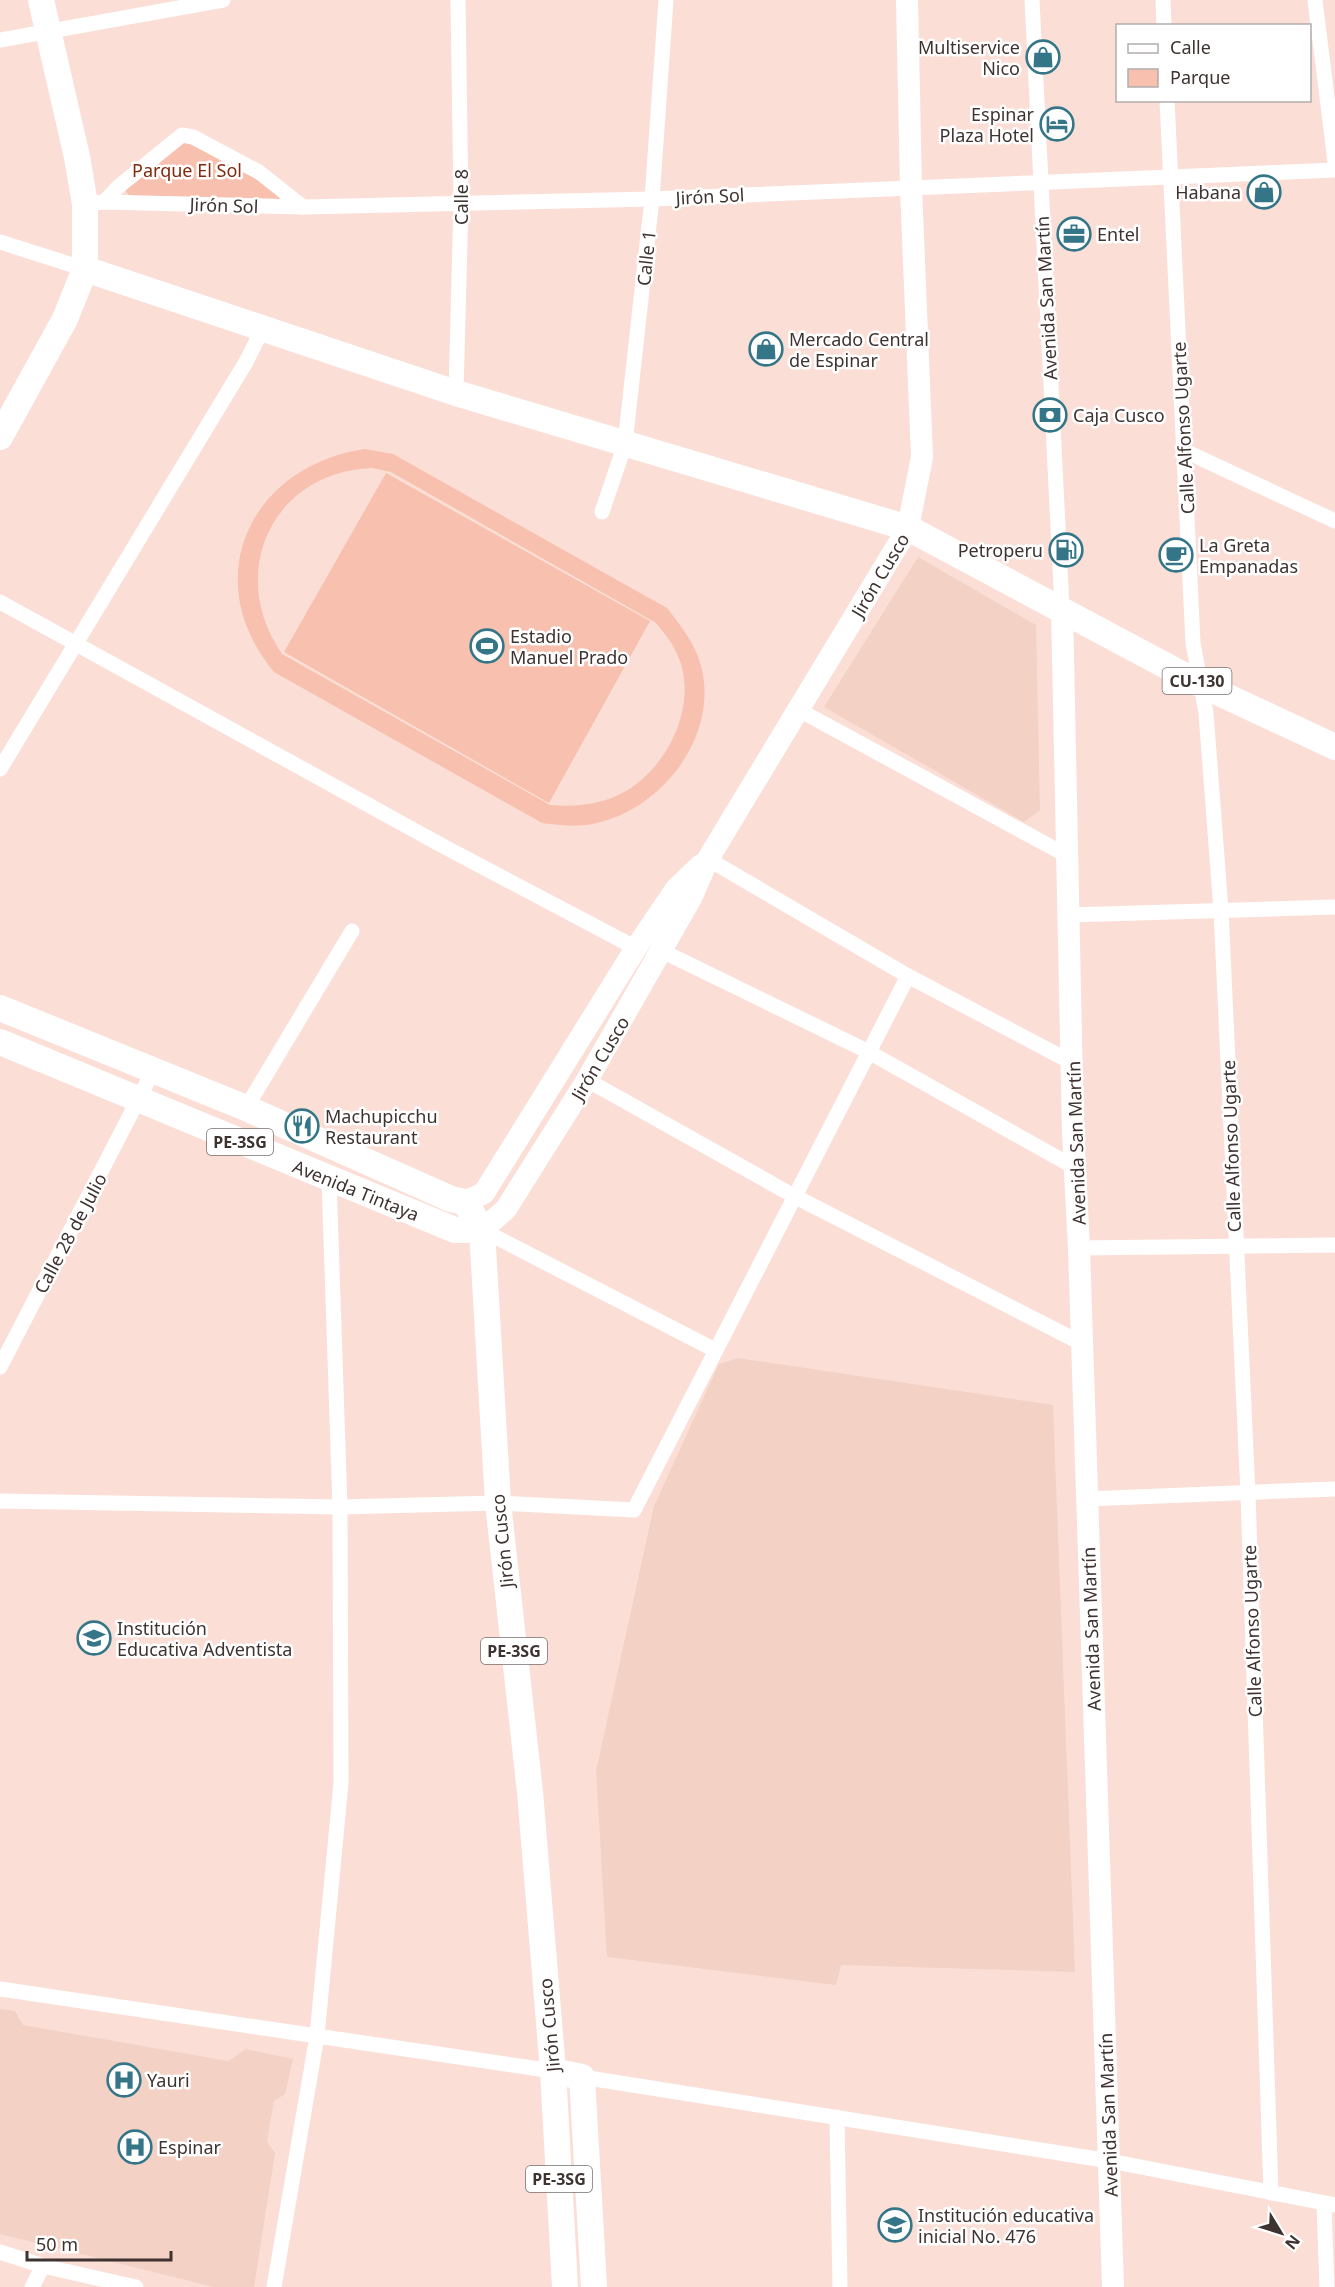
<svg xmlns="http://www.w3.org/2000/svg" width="1335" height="2287" viewBox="0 0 1335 2287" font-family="'Noto Sans',sans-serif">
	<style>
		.built { fill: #f3d1c5 }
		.green { fill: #f8c0ae; fill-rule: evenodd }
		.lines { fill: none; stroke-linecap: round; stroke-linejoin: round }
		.street { stroke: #fff; stroke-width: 15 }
		.secondary { stroke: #fff; stroke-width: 22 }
		.primary { stroke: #fff; stroke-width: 26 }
		.labels { text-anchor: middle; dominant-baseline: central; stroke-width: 5; stroke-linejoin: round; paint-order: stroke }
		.shield { fill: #fff; stroke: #78706e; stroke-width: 1.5 }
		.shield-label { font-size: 16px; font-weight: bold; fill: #3e3330 }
		.poi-label { font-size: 18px; fill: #3e3330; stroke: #fff; text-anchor: start }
		.park-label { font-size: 18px; fill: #802a0b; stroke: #fff }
		.street-label { font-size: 18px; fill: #3e3330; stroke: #fff }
	</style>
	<rect width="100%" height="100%" fill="#fbdfd7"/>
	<!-- built -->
	<g class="built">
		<polygon points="918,557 1036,625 1040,810 1024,822 824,707"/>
		<polygon points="738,1358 1053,1405 1075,1972 841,1965 836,1985 607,1957 596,1771 654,1506 719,1364"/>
		<polygon points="0,2009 15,2011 23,2025 228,2061 246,2049 293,2059 285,2094 274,2101 267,2142 275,2153 254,2287 214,2287 0,2234"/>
	</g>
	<!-- green -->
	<g class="green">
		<polygon points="183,139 227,159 285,199 131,197 126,192 126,187"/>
		<path d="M365 449 393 454 667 608C678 622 690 637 697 654 726 726 667 807 597 823 578 828 561 825 542 823L274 672C197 579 250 466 365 449ZM372 468 391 472 656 623C664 633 672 642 677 654 701 705 665 776 614 797 594 805 572 807 550 805L282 654C226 573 272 472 372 468Z"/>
		<polygon points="386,473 650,621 549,803 284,652"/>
	</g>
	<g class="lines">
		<!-- street -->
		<g class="street">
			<polyline points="1032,0 1062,608"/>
			<polyline points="1163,0 1164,26"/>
			<polyline points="1315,0 1335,162"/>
			<polyline points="0,40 223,0"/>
			<polyline points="1167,100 1193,643 1206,713 1221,910 1248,1494 1271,2193"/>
			<polyline points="104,202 118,187 182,135 193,137 259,172 303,207"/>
			<polyline points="85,204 104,202 303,207 652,199 1335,170"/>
			<polyline points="0,242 85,269"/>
			<polyline points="456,393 461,202 458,0"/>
			<polyline points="1185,451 1335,521"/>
			<polyline points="602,512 625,444 652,199 666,0"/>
			<polyline points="0,602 441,845 636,948"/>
			<polyline points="799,710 1066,855"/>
			<polyline points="0,769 246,362 262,330"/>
			<polyline points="708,859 908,976 1073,1063"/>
			<polyline points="1069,915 1335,907"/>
			<polyline points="662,951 867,1051 1074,1167"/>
			<polyline points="587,1080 794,1196 1081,1343"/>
			<polyline points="246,1108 352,931"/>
			<polyline points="482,1230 715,1350"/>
			<polyline points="1079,1248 1335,1245"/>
			<polyline points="0,1367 153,1071"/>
			<polyline points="1086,1499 1335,1489"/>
			<polyline points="0,1501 340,1507 498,1503 634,1510 908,976"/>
			<polyline points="0,1989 553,2071"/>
			<polyline points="582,2077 1110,2161 1335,2205"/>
			<polyline points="837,2117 840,2287"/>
			<polyline points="1324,2205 1327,2287"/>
			<polyline points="0,2252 43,2266 136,2287"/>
			<polyline points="32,2287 43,2266"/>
			<polyline points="274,2287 317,2036 341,1783 340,1507 329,1179"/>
		</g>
		<!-- secondary -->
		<g class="secondary">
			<polyline points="1062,608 1073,1134 1079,1248 1113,2287"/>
			<polyline points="465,1202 484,1193 636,948 676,889 701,865"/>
			<polyline points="482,1230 506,1209 587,1080 691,898 708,859 908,528 922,457 911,188 907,0"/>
		</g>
		<!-- primary -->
		<g class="primary">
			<polyline points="85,269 456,393 908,528 1202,685 1335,747"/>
			<polyline points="0,437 65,319 85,269 85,204 77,157 41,0"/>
			<polyline points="0,1008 246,1108 451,1199 465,1202 482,1230 498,1503 530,1792 553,2071 565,2287"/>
			<polyline points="0,1042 455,1230 482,1230"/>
			<polyline points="553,2071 582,2077 594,2287"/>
		</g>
	</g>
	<!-- icons -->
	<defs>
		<g id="shop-ring" transform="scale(1.725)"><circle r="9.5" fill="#fff" stroke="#347687" stroke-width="1.5"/><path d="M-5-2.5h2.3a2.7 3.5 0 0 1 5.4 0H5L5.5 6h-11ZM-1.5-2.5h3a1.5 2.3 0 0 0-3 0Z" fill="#347687"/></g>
		<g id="hotel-ring" transform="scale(1.725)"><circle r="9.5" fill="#fff" stroke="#347687" stroke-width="1.5"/><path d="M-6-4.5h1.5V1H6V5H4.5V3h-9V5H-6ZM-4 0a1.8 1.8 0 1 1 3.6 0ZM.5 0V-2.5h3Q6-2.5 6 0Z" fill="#347687"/></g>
		<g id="office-ring" transform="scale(1.725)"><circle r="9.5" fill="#fff" stroke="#347687" stroke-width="1.5"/><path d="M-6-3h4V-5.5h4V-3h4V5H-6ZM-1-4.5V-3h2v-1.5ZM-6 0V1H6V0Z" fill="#347687"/></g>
		<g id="bank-ring" transform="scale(1.725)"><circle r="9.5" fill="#fff" stroke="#347687" stroke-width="1.5"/><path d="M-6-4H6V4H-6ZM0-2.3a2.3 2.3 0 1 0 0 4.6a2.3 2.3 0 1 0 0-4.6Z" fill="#347687"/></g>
		<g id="fuel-ring" transform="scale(1.725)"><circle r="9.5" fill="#fff" stroke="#347687" stroke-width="1.5"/><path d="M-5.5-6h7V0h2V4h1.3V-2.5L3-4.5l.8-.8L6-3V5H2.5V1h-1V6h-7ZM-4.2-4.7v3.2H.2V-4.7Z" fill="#347687"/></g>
		<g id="cafe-ring" transform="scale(1.725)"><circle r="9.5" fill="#fff" stroke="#347687" stroke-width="1.5"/><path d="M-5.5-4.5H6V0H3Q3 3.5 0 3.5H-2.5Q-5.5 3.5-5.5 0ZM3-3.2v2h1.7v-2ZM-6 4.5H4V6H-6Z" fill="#347687"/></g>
		<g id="stadium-ring" transform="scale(1.725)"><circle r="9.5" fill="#fff" stroke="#347687" stroke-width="1.5"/><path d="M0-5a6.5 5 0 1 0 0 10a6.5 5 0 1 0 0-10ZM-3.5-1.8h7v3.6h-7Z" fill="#347687"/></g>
		<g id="restaurant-ring" transform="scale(1.725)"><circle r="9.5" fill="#fff" stroke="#347687" stroke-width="1.5"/><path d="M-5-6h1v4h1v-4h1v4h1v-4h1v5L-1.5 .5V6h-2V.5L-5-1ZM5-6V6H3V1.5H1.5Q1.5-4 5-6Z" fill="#347687"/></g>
		<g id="school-ring" transform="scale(1.725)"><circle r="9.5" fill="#fff" stroke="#347687" stroke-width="1.5"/><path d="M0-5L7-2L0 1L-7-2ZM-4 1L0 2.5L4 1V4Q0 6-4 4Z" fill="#347687"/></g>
		<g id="hospital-ring" transform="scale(1.725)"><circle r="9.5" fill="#fff" stroke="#347687" stroke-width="1.5"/><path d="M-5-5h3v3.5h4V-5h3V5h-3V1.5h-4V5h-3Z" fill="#347687"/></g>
	</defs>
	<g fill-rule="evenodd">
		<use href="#shop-ring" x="1043" y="57"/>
		<use href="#hotel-ring" x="1057" y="124"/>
		<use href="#shop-ring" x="1264" y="192"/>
		<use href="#office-ring" x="1074" y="234"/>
		<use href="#shop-ring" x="766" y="349"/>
		<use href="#bank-ring" x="1050" y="415"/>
		<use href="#fuel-ring" x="1066" y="550"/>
		<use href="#cafe-ring" x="1176" y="555"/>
		<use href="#stadium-ring" x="487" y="646"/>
		<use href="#restaurant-ring" x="302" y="1126"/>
		<use href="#school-ring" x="94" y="1638"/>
		<use href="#hospital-ring" x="124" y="2080"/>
		<use href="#hospital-ring" x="135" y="2147"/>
		<use href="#school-ring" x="895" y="2225"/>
	</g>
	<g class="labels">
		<!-- shield labels -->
		<g class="shield">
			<rect x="1162.5" y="668" width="69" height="26" rx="4.5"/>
			<rect x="207" y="1129" width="66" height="26" rx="4.5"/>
			<rect x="481" y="1638" width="66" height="26" rx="4.5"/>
			<rect x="526" y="2166" width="66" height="26" rx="4.5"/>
		</g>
		<g class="shield-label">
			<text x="1197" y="681">CU-130</text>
			<text x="240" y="1142">PE-3SG</text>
			<text x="514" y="1651">PE-3SG</text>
			<text x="559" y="2179">PE-3SG</text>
		</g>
		<!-- poi labels -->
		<g class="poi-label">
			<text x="1020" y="47" text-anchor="end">Multiservice<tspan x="1020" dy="21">Nico</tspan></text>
			<text x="1034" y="114" text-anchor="end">Espinar<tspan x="1034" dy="21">Plaza Hotel</tspan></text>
			<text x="1241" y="192" text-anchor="end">Habana</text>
			<text x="1097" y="234">Entel</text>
			<text x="789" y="339">Mercado Central<tspan x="789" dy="21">de Espinar</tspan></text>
			<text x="1073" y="415">Caja Cusco</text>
			<text x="1199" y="545">La Greta<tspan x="1199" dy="21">Empanadas</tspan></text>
			<text x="1043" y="550" text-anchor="end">Petroperu</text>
			<text x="510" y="636">Estadio<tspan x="510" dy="21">Manuel Prado</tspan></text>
			<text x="325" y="1116">Machupicchu<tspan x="325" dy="21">Restaurant</tspan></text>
			<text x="117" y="1628">Institución<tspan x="117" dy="21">Educativa Adventista</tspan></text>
			<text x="147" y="2080">Yauri</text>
			<text x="158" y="2147">Espinar</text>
			<text x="918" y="2215">Institución educativa<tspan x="918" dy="21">inicial No. 476</tspan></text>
		</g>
		<!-- park labels -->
		<g class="park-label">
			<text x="187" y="170">Parque El Sol</text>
		</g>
		<!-- street labels -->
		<g class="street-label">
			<text transform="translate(710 196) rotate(-3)">Jirón Sol</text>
			<text transform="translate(461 197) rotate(-90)">Calle 8</text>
			<text transform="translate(224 205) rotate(2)">Jirón Sol</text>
			<text transform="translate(646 258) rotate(-84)">Calle 1</text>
			<text transform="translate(1046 298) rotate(-93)">Avenida San Martín</text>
			<text transform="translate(1183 428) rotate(-93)">Calle Alfonso Ugarte</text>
			<text transform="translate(880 575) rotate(-59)">Jirón Cusco</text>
			<text transform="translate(600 1058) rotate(-59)">Jirón Cusco</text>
			<text transform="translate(1076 1143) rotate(-92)">Avenida San Martín</text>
			<text transform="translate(1231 1146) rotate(-92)">Calle Alfonso Ugarte</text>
			<text transform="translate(356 1190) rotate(22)">Avenida Tintaya</text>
			<text transform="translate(70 1233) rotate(-62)">Calle 28 de Julio</text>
			<text transform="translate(502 1541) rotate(-96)">Jirón Cusco</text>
			<text transform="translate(1091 1629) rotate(-92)">Avenida San Martín</text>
			<text transform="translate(1252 1631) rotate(-92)">Calle Alfonso Ugarte</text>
			<text transform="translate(549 2025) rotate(-95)">Jirón Cusco</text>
			<text transform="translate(1108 2115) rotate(-92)">Avenida San Martín</text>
		</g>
	</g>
	<!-- legend -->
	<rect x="1116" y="24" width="195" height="78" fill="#ffffff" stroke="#b2adac" stroke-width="1.5"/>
	<rect x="1128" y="44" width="30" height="9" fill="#ffffff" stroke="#b2adac" stroke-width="1.5"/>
	<text x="1170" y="54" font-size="18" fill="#3e3330">Calle</text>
	<rect x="1128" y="69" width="30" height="18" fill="#f8c0ae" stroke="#b2adac" stroke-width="1.5"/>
	<text x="1170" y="84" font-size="18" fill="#3e3330">Parque</text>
	<!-- north arrow -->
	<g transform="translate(1281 2233) rotate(128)" stroke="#ffffff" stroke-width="4.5" paint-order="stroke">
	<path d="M0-4.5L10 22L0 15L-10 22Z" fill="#3e3330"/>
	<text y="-9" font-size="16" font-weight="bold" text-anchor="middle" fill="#3e3330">N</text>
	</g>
	<!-- scale -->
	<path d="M27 2251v9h144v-9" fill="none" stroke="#3e3330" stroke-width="3"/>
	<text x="36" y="2251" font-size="18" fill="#3e3330" stroke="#ffffff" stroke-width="4.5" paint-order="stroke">50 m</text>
</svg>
